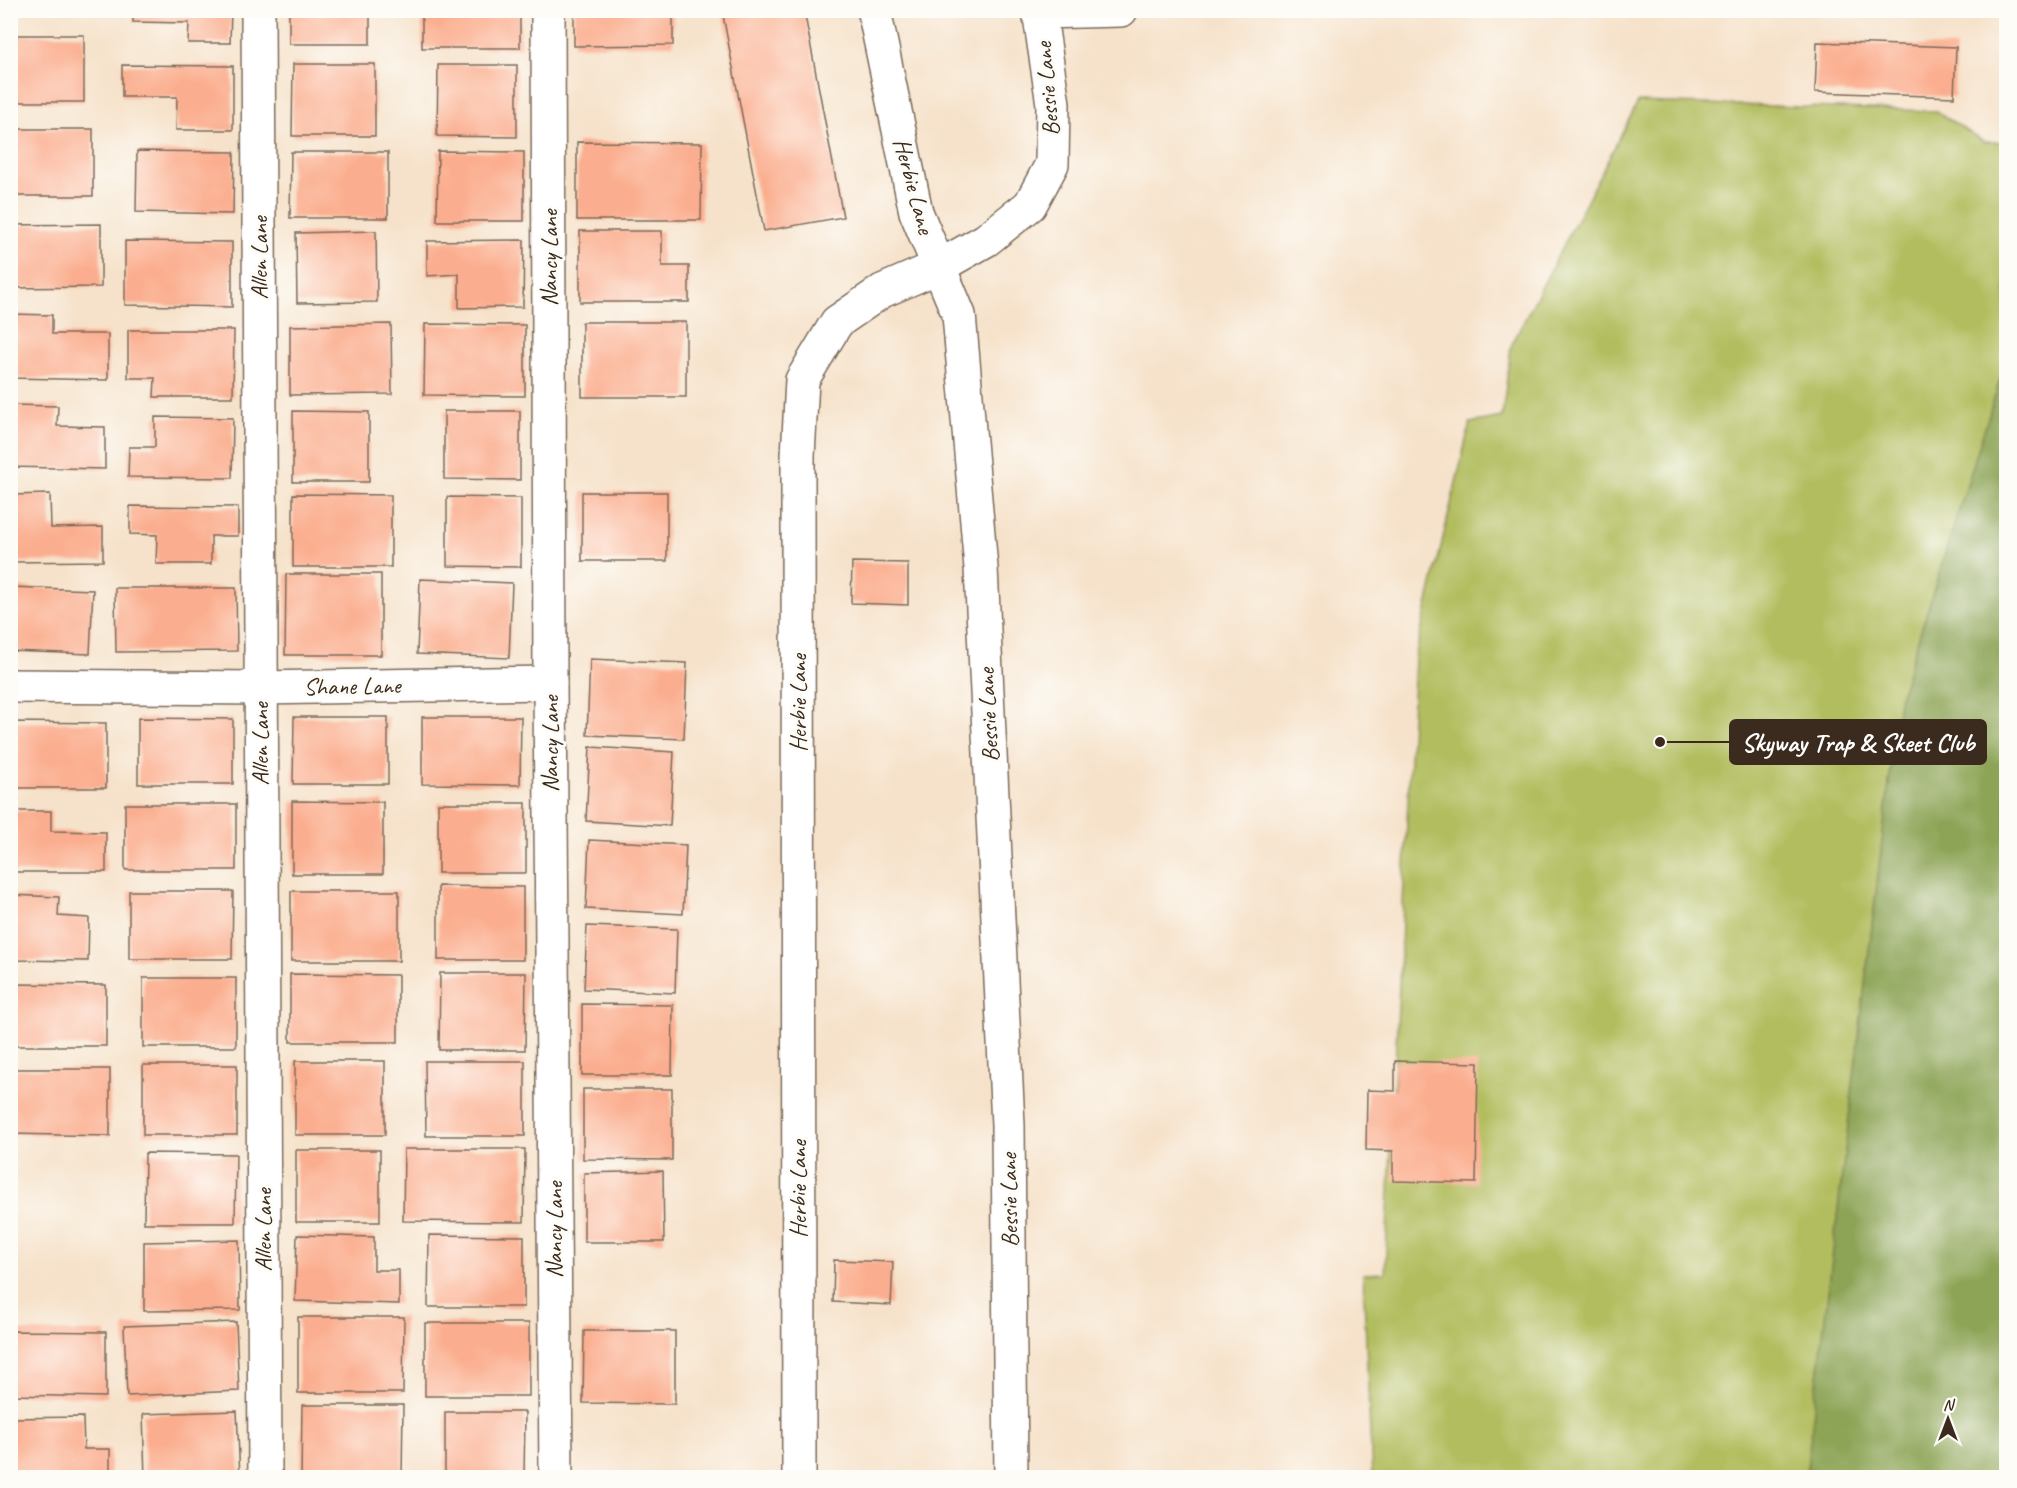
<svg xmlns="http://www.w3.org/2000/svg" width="2017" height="1488" viewBox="0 0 2017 1488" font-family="Caveat,sans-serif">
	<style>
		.green { fill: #b2bd5f; stroke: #76743e; stroke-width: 1.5 }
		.forest { fill: #8da456; stroke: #64673a; stroke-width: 1.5 }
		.building { fill: #fbae8f }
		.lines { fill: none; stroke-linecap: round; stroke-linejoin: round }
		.minor-casing { stroke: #7c6a5a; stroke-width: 36 }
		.minor { stroke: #fff; stroke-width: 33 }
		.labels { text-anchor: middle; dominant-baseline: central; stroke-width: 6; stroke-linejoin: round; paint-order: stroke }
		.street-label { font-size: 24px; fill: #3b2a1e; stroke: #fdfcf7 }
		.leader { fill: none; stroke: #3b2a1e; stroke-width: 2 }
		.callout-dot { fill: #3b2a1e; stroke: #fdfcf7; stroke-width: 2 }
		.callout { fill: #3b2a1e; stroke: #3b2a1e; stroke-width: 2 }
		.callout-label { font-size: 26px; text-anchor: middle; font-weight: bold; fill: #fff }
	</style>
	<rect width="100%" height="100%" fill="#fdfcf7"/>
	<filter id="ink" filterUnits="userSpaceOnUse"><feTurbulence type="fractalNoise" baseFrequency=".0167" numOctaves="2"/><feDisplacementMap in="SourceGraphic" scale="12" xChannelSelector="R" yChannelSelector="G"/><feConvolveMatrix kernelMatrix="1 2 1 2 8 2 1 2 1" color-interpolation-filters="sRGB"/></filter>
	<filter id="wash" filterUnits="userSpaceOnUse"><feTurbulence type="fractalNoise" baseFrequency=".008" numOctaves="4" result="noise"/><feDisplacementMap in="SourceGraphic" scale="24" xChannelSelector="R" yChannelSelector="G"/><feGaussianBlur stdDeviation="1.35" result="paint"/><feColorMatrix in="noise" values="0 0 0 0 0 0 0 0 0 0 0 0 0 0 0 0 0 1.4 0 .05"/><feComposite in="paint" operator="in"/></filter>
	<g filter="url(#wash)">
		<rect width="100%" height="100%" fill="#f6e2ca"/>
		<!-- green -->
		<polygon class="green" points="1638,102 1936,111 1984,142 2006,142 2004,155 2006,157 2006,1477 1372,1477 1363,1274 1385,1273 1415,657 1470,423 1502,417 1511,346"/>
		<!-- forest -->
		<polygon class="forest" points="2006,361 2006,1477 1806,1477 1899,700"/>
		<g id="blocks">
			<!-- building -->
			<g class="building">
				<polygon points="133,10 231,10 230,43 188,43 189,23 133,22"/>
				<rect x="289" y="10" width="81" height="34"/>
				<rect x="422" y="10" width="98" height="38"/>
				<polygon points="574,10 673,10 673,45 574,46"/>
				<polygon points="722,10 804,10 843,217 764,231"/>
				<rect x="10" y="35" width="74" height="67"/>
				<polygon points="1817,42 1956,47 1954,97 1815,92"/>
				<polygon points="293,64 375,64 375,136 292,136"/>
				<polygon points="122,65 233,66 233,130 176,130 177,97 122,97"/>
				<polygon points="438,65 517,65 517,137 437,136"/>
				<rect x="10" y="129" width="83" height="67"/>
				<polygon points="577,142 702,143 701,220 577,220"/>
				<polygon points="137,151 234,152 233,214 136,212"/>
				<polygon points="438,151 524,152 524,221 437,221"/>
				<polygon points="291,152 388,152 388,218 290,218"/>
				<polygon points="101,224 101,287 10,288 10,225"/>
				<polygon points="376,231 377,302 297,303 296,233"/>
				<polygon points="580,231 662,231 662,266 689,266 689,302 580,302"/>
				<polygon points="524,240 523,307 459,308 459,274 427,276 427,241"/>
				<polygon points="125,241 232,242 232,307 125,305"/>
				<polygon points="10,314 52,315 52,334 108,334 108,380 10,378"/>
				<rect x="582" y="322" width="104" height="75"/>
				<polygon points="391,324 392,394 290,395 290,326"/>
				<polygon points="425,324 525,325 525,396 424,395"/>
				<polygon points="128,330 234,330 233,397 154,397 155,378 128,378"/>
				<polygon points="10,405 58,406 57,426 105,427 105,469 10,467"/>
				<polygon points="293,411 369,412 369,482 293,482"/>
				<polygon points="444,411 520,411 520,480 444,479"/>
				<polygon points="155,417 233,418 232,478 128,477 129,447 155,447"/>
				<rect x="582" y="492" width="85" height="69"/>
				<polygon points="50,494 51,528 103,527 103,561 10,562 10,495"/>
				<polygon points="293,494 391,495 391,567 293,567"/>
				<polygon points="447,497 521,498 521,567 447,566"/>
				<polygon points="130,506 238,507 238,536 211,536 211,564 156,564 157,535 130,534"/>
				<polygon points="852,562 908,563 908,605 851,603"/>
				<polygon points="286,574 381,574 381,655 285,655"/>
				<polygon points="420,579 512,583 509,658 417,654"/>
				<polygon points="10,587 93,590 90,654 10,651"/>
				<polygon points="115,588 236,588 237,651 116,652"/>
				<polygon points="590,659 687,663 684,739 587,735"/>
				<polygon points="294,717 388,717 388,784 293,784"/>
				<polygon points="422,717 521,717 520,785 422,784"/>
				<polygon points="138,718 233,719 233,784 138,784"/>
				<polygon points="10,722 106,723 106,788 10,788"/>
				<polygon points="590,747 674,752 670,826 586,821"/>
				<polygon points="292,801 383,802 383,874 292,874"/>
				<rect x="438" y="803" width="88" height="70"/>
				<rect x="125" y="804" width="111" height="66"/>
				<polygon points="10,811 51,811 51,831 106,832 106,872 10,872"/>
				<polygon points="589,840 686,845 683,914 586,909"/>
				<polygon points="438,886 523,887 523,960 438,960"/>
				<polygon points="129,891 233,891 232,959 129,959"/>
				<rect x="291" y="891" width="108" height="70"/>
				<polygon points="10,895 59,897 58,916 89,918 88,961 10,960"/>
				<polygon points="587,926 677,929 675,993 584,989"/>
				<polygon points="440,973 526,973 525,1050 439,1050"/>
				<polygon points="290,974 398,975 398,1042 290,1042"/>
				<rect x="143" y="978" width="93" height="69"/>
				<polygon points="10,984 106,985 106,1046 10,1046"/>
				<polygon points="582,1004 673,1005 672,1075 582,1075"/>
				<rect x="295" y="1061" width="90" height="74"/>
				<polygon points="425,1061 525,1061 525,1136 426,1136"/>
				<polygon points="1395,1061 1478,1063 1476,1183 1393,1181 1393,1151 1366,1150 1367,1090 1395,1091"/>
				<rect x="143" y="1065" width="94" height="70"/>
				<polygon points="10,1069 110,1069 110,1136 10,1134"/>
				<polygon points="583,1089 672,1089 672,1160 583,1159"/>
				<polygon points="404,1149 525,1149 524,1222 403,1221"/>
				<rect x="296" y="1150" width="84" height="72"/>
				<polygon points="145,1153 236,1154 235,1223 144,1223"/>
				<polygon points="663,1171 664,1242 584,1242 584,1173"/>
				<polygon points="297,1235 374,1237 374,1270 399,1270 399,1304 295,1301"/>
				<polygon points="429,1235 524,1236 524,1307 428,1307"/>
				<polygon points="239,1240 240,1310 144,1311 144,1242"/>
				<polygon points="834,1260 893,1262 891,1305 833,1302"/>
				<polygon points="298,1317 404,1317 403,1393 298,1393"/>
				<polygon points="236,1322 239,1391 127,1396 124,1326"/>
				<rect x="425" y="1323" width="104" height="73"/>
				<polygon points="10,1331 106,1332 106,1397 10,1395"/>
				<polygon points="584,1331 675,1331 675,1404 583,1403"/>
				<polygon points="302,1405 403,1405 402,1478 301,1478"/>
				<polygon points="237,1411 240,1478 145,1478 143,1414"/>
				<polygon points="445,1412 525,1412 524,1478 445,1478"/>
				<polygon points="83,1417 84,1449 110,1449 110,1478 10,1478 10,1418"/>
			</g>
		</g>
	</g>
	<g filter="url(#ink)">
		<use href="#blocks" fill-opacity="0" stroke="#7c6a5a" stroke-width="1.5"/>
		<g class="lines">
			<!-- minor casing -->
			<g class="minor-casing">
				<g id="minor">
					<polyline points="258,10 265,1478"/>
					<polyline points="548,10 550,683 556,1478"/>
					<polyline points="874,10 916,212 959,315 981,568 1008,1125 1011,1478"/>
					<polyline points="1040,12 1121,10"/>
					<polyline points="10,686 260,688 550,683"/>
					<polyline points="799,1478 798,456 802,380 837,322 882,291 940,266 986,240 1030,205 1052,164 1053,104 1039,10"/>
				</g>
			</g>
			<!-- minor -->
			<use href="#minor" class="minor"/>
		</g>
	</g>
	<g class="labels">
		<!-- street labels -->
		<g class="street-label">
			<text transform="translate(1047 89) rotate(-95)">Bessie Lane</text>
			<text transform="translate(914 186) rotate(75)">Herbie Lane</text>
			<text transform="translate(259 258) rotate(-90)">Allen Lane</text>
			<text transform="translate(549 258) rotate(-90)">Nancy Lane</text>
			<text transform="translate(352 686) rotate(-1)">Shane Lane</text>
			<text transform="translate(798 703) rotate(-90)">Herbie Lane</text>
			<text transform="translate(988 715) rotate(-93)">Bessie Lane</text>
			<text transform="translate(260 744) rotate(-90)">Allen Lane</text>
			<text transform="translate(550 744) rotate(-90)">Nancy Lane</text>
			<text transform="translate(798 1189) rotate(-90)">Herbie Lane</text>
			<text transform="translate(1009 1200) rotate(-91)">Bessie Lane</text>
			<text transform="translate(263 1230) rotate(-90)">Allen Lane</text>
			<text transform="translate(554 1230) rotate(-90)">Nancy Lane</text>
		</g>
	</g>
	<!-- callouts -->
	<path class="leader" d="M1660 742L1730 742"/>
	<circle class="callout-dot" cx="1660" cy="742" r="6"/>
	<rect class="callout" x="1730" y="720" width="256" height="44" rx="6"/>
	<g class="callout-label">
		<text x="1858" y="751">Skyway Trap &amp; Skeet Club</text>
	</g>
	<!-- margin -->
	<rect width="2017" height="1488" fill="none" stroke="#fdfcf7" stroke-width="36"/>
	<!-- north arrow -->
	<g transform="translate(1948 1419)" stroke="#fdfcf7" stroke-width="4.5" paint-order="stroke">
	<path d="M0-4.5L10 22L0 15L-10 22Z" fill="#3b2a1e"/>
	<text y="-9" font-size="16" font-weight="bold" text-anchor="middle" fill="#3b2a1e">N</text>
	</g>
</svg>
